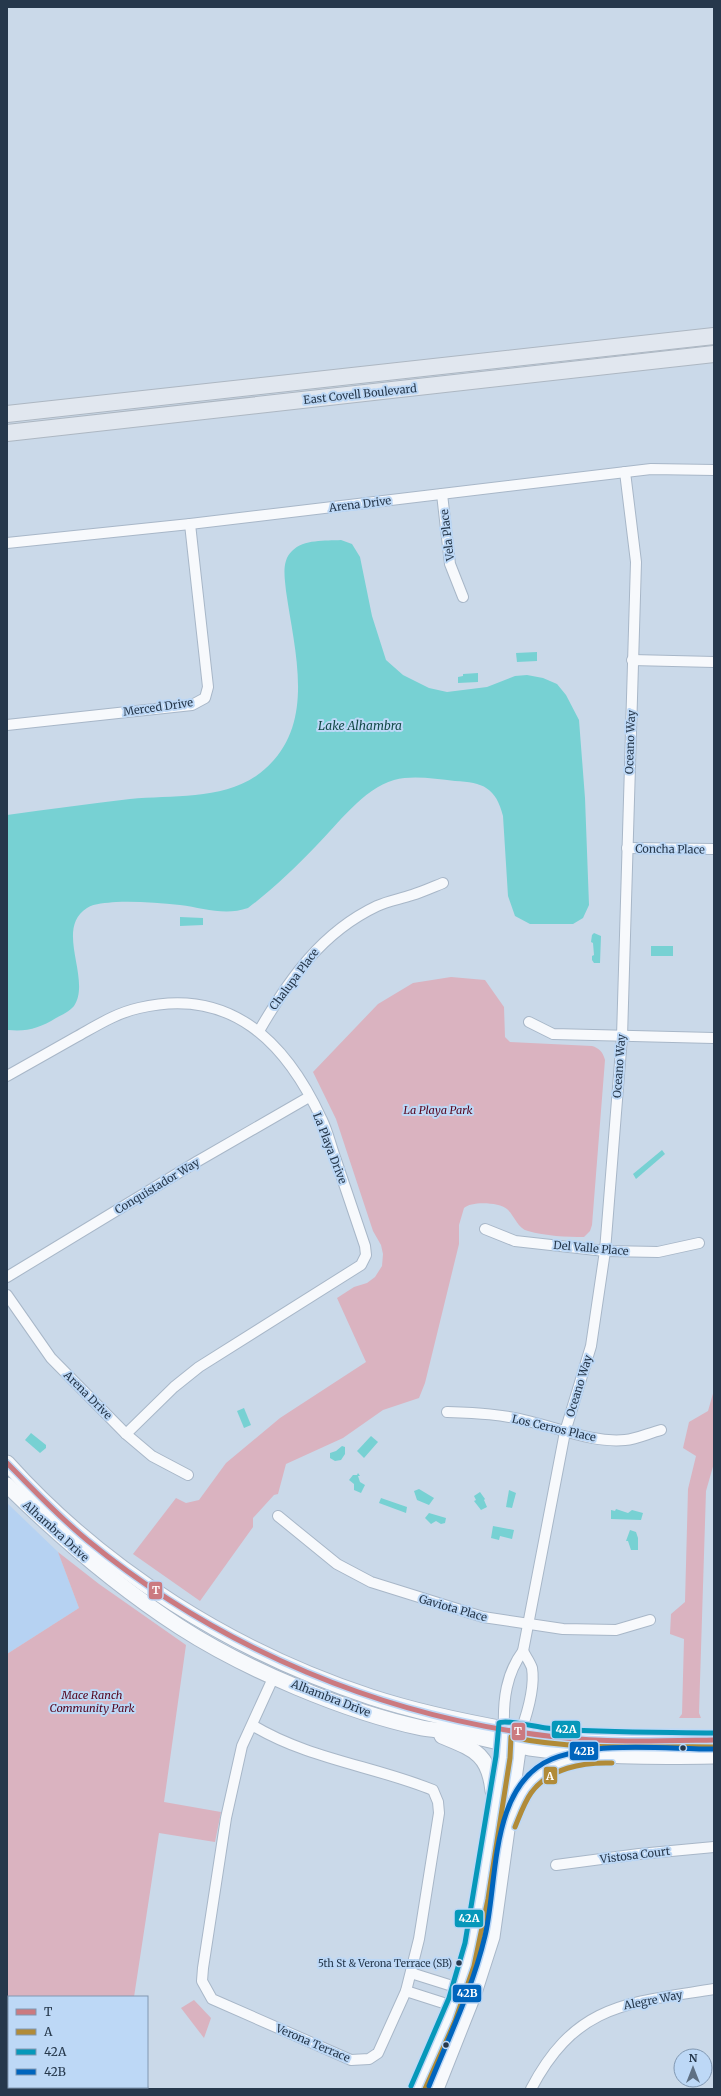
<svg xmlns="http://www.w3.org/2000/svg" width="721" height="2096" viewBox="0 0 721 2096" font-family="Merriweather,serif">
	<style>
		.built { fill: #b6d2f2 }
		.green { fill: #dab3c0 }
		.water { fill: #77d1d3 }
		.lines { fill: none; stroke-linecap: round; stroke-linejoin: round }
		.minor-casing { stroke: #a8b7c8; stroke-width: 12 }
		.secondary-casing { stroke: #a8b7c8; stroke-width: 17 }
		.primary-casing { stroke: #adb7c2; stroke-width: 18 }
		.minor { stroke: #f7f9fc; stroke-width: 10 }
		.secondary { stroke: #f7f9fc; stroke-width: 15 }
		.primary { stroke: #e1e7ef; stroke-width: 16 }
		.bus-1-casing { stroke: #bdd8f6; stroke-width: 8 }
		.bus-2-casing { stroke: #bdd8f6; stroke-width: 8 }
		.bus-3-casing { stroke: #bdd8f6; stroke-width: 8 }
		.bus-4-casing { stroke: #bdd8f6; stroke-width: 8 }
		.bus-1 { stroke: #cb7a80; stroke-width: 5 }
		.bus-2 { stroke: #b18b38; stroke-width: 5 }
		.bus-3 { stroke: #0698ba; stroke-width: 5 }
		.bus-4 { stroke: #0065bd; stroke-width: 5 }
		.bus-dot { fill: #26384c; stroke: #bdd8f6; stroke-width: 1.5 }
		.labels { text-anchor: middle; dominant-baseline: central; stroke-width: 4; stroke-linejoin: round; paint-order: stroke }
		.bus-label { font-size: 10px; fill: #26384c; stroke: #bdd8f6; text-anchor: end }
		.street-label { font-size: 11px; fill: #26384c; stroke: #bdd8f6 }
		.park-label { font-size: 11px; font-style: italic; fill: #54041c; stroke: #bdd8f6 }
		.water-label { font-size: 12px; font-style: italic; fill: #144a48; stroke: #bdd8f6 }
		.line-badge { stroke: #bdd8f6; stroke-width: 1.5 }
		.badge-label { font-size: 11px; text-anchor: middle; font-weight: bold; fill: #fff }
	</style>
	<rect width="100%" height="100%" fill="#cad9e9"/>
	<!-- built -->
	<polygon class="built" points="7,1503 58,1552 79,1608 7,1654"/>
	<!-- green -->
	<g class="green">
		<path d="M451 977 485 980 504 1007 505 1037 510 1042 592 1046C599 1048 603 1052 605 1060L592 1225 590 1231 584 1237C567 1237 545 1236 528 1231 517 1228 515 1216 507 1209 499 1202 471 1201 464 1208L459 1225V1244L425 1383 419 1398 383 1410 343 1438 286 1464 278 1494 274 1495 253 1518V1527L200 1601 133 1554 176 1498 186 1503 199 1500 226 1463 280 1418 366 1362 337 1298 354 1287 367 1283 375 1277 382 1266 383 1254 381 1245 373 1231 336 1119 313 1072 378 1004 413 983Z"/>
		<polygon points="714,1390 714,1463 706,1491 699,1713 701,1718 679,1718 682,1714 684,1639 670,1634 671,1614 685,1602 688,1489 696,1456 683,1448 689,1422 708,1411"/>
		<polygon points="58,1552 99,1584 186,1645 164,1802 221,1812 215,1842 159,1833 134,1997 9,1997 9,2087 23,2087 20,2089 7,2089 7,1654 79,1608"/>
		<polygon points="194,2000 211,2018 204,2038 181,2008"/>
	</g>
	<!-- water -->
	<g class="water">
		<path d="M341 540 352 544 360 557 372 616 386 660 403 675 429 688 447 692 487 687 515 676 527 675 543 678 557 684 566 695 579 720 585 798 589 905 583 918 573 924H530L515 916 508 896 503 816C496 788 483 782 455 781 435 779 413 775 394 780 363 789 338 824 316 846 295 868 272 890 248 908 225 916 203 908 180 905 159 903 137 901 116 902 106 903 95 903 87 908 54 929 92 979 74 1006 70 1011 62 1015 56 1018 40 1028 27 1032 8 1030L7 815C48 809 89 804 130 799 172 795 220 800 256 776 319 731 295 655 286 591 285 579 281 561 292 551 304 539 325 541 341 540Z"/>
		<polygon points="537,652 537,661 517,662 516,653"/>
		<polygon points="478,673 478,682 458,683 458,677 463,676 463,674"/>
		<polygon points="180,917 203,918 203,925 180,926"/>
		<polygon points="594,933 601,936 600,963 594,963 592,960 592,956 594,955 593,943 591,942 592,935"/>
		<rect x="651" y="946" width="22" height="10"/>
		<polygon points="662,1150 665,1154 636,1179 633,1174"/>
		<polygon points="244,1408 251,1425 244,1428 237,1411"/>
		<polygon points="31,1433 46,1445 46,1448 40,1453 25,1440"/>
		<polygon points="371,1436 378,1442 364,1458 357,1451"/>
		<polygon points="342,1446 345,1447 345,1454 341,1460 335,1461 330,1458 330,1453 336,1451"/>
		<polygon points="358,1473 360,1476 358,1476 360,1482 365,1485 361,1493 354,1490 354,1484 349,1480 353,1475 357,1475"/>
		<polygon points="419,1489 434,1498 429,1505 417,1500 414,1491"/>
		<polygon points="509,1490 516,1493 512,1508 506,1507"/>
		<polygon points="480,1492 485,1499 484,1500 487,1507 481,1510 474,1501 476,1500 474,1496"/>
		<polygon points="381,1498 407,1507 406,1513 379,1503"/>
		<polygon points="616,1509 628,1513 632,1510 643,1513 641,1520 611,1519 611,1510 615,1511"/>
		<polygon points="429,1513 446,1518 445,1523 441,1524 436,1521 431,1524 425,1518"/>
		<polygon points="493,1526 514,1530 512,1539 500,1536 499,1540 491,1538"/>
		<polygon points="630,1530 636,1532 638,1538 638,1550 631,1550 628,1541 626,1541"/>
	</g>
	<g class="lines">
		<!-- minor casing -->
		<g class="minor-casing">
			<g id="minor">
				<polyline points="442,494 450,564 463,597"/>
				<polyline points="7,543 190,524 651,469 714,470"/>
				<polyline points="632,660 714,662"/>
				<polyline points="7,725 192,705 205,698 208,687 190,524"/>
				<polyline points="627,848 714,849"/>
				<polyline points="529,1022 553,1034 713,1038"/>
				<path d="M259 1031C289 979 322 932 377 906 388 901 400 899 412 895 422 892 433 887 443 883"/>
				<path d="M7 1076C30 1063 53 1050 76 1037 96 1026 116 1013 139 1008 231 986 286 1042 322 1120 328 1132 331 1147 336 1160 346 1189 355 1217 365 1246L366 1255 361 1265 199 1367 174 1387 126 1434"/>
				<polyline points="485,1229 515,1241 605,1251 658,1252 699,1243"/>
				<polyline points="7,1277 198,1161 309,1097"/>
				<polyline points="7,1295 51,1358 126,1434 152,1456 188,1475"/>
				<path d="M447 1412C475 1413 504 1414 532 1422 562 1429 594 1443 625 1440 637 1439 649 1433 661 1430"/>
				<polyline points="278,1516 337,1564 371,1582 483,1617 563,1629 616,1630 650,1620"/>
				<path d="M252 1725C308 1759 374 1766 433 1790L438 1802 439 1813 419 1939 406 1991 378 2053 369 2059 351 2060 212 1999 202 1981 203 1968 226 1818 242 1746 274 1676"/>
				<path d="M504 1728C503 1700 506 1674 523 1651L565 1432 591 1346 605 1251 622 1037 636 562 625 472"/>
				<path d="M521 1731C527 1714 535 1686 532 1668 530 1662 526 1657 523 1651"/>
				<polyline points="556,1865 639,1854 714,1847"/>
				<polyline points="411,1973 465,1990"/>
				<polyline points="406,1991 459,2008"/>
				<polyline points="140,2087 143,2089"/>
				<polyline points="111,2089 114,2087"/>
				<path d="M531 2089C576 2003 628 2003 714 1989"/>
			</g>
		</g>
		<!-- secondary casing -->
		<g class="secondary-casing">
			<g id="secondary">
				<path d="M7 1463C104 1571 234 1652 371 1697 423 1714 479 1725 533 1734 592 1744 654 1741 714 1740"/>
				<path d="M7 1485C61 1538 117 1586 180 1627 245 1669 346 1712 422 1728 432 1730 443 1730 453 1732 479 1737 504 1744 530 1748 591 1757 652 1757 714 1756"/>
				<path d="M442 1736C473 1749 489 1753 493 1791"/>
				<path d="M514 1812C534 1771 543 1769 586 1757"/>
				<path d="M417 2089C439 2042 461 1996 472 1945 485 1883 491 1819 503 1757L504 1733"/>
				<polyline points="436,2089 474,1993 492,1937 520,1736"/>
			</g>
		</g>
		<!-- primary casing -->
		<g class="primary-casing">
			<g id="primary">
				<polyline points="7,414 714,336"/>
				<polyline points="7,433 714,354"/>
			</g>
		</g>
		<!-- minor -->
		<use href="#minor" class="minor"/>
		<!-- secondary -->
		<use href="#secondary" class="secondary"/>
		<!-- primary -->
		<use href="#primary" class="primary"/>
		<!-- bus-1 casing -->
		<g class="bus-1-casing">
			<path id="bus-1" d="M7 1463C33 1489 58 1516 87 1540 220 1649 384 1718 556 1737 609 1743 661 1741 714 1740"/>
		</g>
		<!-- bus-2 casing -->
		<g class="bus-2-casing">
			<g id="bus-2">
				<path d="M515 1827C520 1815 524 1803 531 1793 549 1768 583 1762 612 1763"/>
				<path d="M425 2089 455 2021 474 1966 488 1899 510 1758 511 1737C577 1751 647 1746 714 1747"/>
			</g>
		</g>
		<!-- bus-3 casing -->
		<g class="bus-3-casing">
			<path id="bus-3" d="M411 2086 449 1998 465 1943 496 1756 499 1723C505 1719 536 1727 546 1728 602 1733 658 1732 714 1733"/>
		</g>
		<!-- bus-4 casing -->
		<g class="bus-4-casing">
			<path id="bus-4" d="M429 2086C449 2037 473 1987 485 1936 498 1882 489 1785 552 1759 598 1741 664 1749 714 1749"/>
		</g>
		<!-- bus-1 -->
		<use href="#bus-1" class="bus-1"/>
		<!-- bus-2 -->
		<use href="#bus-2" class="bus-2"/>
		<!-- bus-3 -->
		<use href="#bus-3" class="bus-3"/>
		<!-- bus-4 -->
		<use href="#bus-4" class="bus-4"/>
	</g>
	<!-- markers -->
	<g class="bus-dot">
		<circle cx="683" cy="1748" r="3.5"/>
		<circle cx="459" cy="1963" r="3.5"/>
		<circle cx="446" cy="2045" r="3.5"/>
	</g>
	<g class="labels">
		<!-- bus labels -->
		<g class="bus-label">
			<text x="452" y="1963">5th St &amp; Verona Terrace (SB)</text>
		</g>
		<!-- street labels -->
		<g class="street-label">
			<text transform="translate(360 394) rotate(-6)">East Covell Boulevard</text>
			<text transform="translate(360 504) rotate(-7)">Arena Drive</text>
			<text transform="translate(447 535) rotate(-97)">Vela Place</text>
			<text transform="translate(158 707) rotate(-8)">Merced Drive</text>
			<text transform="translate(630 742) rotate(-88)">Oceano Way</text>
			<text transform="translate(670 849) rotate(1)">Concha Place</text>
			<text transform="translate(294 979) rotate(-53)">Chalupa Place</text>
			<text transform="translate(619 1066) rotate(-86)">Oceano Way</text>
			<text transform="translate(330 1148) rotate(69)">La Playa Drive</text>
			<text transform="translate(157 1186) rotate(-31)">Conquistador Way</text>
			<text transform="translate(591 1248) rotate(5)">Del Valle Place</text>
			<text transform="translate(579 1386) rotate(-73)">Oceano Way</text>
			<text transform="translate(88 1395) rotate(45)">Arena Drive</text>
			<text transform="translate(554 1428) rotate(13)">Los Cerros Place</text>
			<text transform="translate(56 1531) rotate(42)">Alhambra Drive</text>
			<text transform="translate(453 1608) rotate(16)">Gaviota Place</text>
			<text transform="translate(331 1698) rotate(21)">Alhambra Drive</text>
			<text transform="translate(635 1855) rotate(-7)">Vistosa Court</text>
			<text transform="translate(653 2000) rotate(-11)">Alegre Way</text>
			<text transform="translate(313 2043) rotate(23)">Verona Terrace</text>
		</g>
		<!-- park labels -->
		<g class="park-label">
			<text x="438" y="1110">La Playa Park</text>
			<text x="92" y="1695">Mace Ranch<tspan x="92" dy="13">Community Park</tspan></text>
		</g>
		<!-- water labels -->
		<g class="water-label">
			<text x="360" y="725">Lake Alhambra</text>
		</g>
	</g>
	<g class="line-badge">
		<rect x="148" y="1581" width="15" height="19" rx="4" fill="#cb7a80"/>
		<rect x="551" y="1720" width="30" height="19" rx="4" fill="#0698ba"/>
		<rect x="511" y="1722" width="15" height="19" rx="4" fill="#cb7a80"/>
		<rect x="569" y="1741" width="30" height="20" rx="4" fill="#0065bd"/>
		<rect x="543" y="1766" width="15" height="19" rx="4" fill="#b18b38"/>
		<rect x="454" y="1909" width="30" height="19" rx="4" fill="#0698ba"/>
		<rect x="452" y="1984" width="30" height="19" rx="4" fill="#0065bd"/>
	</g>
	<g class="badge-label">
		<text x="156" y="1594">T</text>
		<text x="566" y="1733">42A</text>
		<text x="518" y="1735">T</text>
		<text x="584" y="1755">42B</text>
		<text x="550" y="1780">A</text>
		<text x="469" y="1922">42A</text>
		<text x="467" y="1997">42B</text>
	</g>
	<!-- border -->
	<rect width="721" height="2096" fill="none" stroke="#26384c" stroke-width="16"/>
	<!-- legend -->
	<rect x="8" y="1996" width="140" height="92" fill="#bdd8f6" stroke="#8198b2"/>
	<rect x="16" y="2009" width="20" height="6" fill="#cb7a80" stroke="#8198b2"/>
	<text x="44" y="2016" font-size="12" fill="#26384c">T</text>
	<rect x="16" y="2029" width="20" height="6" fill="#b18b38" stroke="#8198b2"/>
	<text x="44" y="2036" font-size="12" fill="#26384c">A</text>
	<rect x="16" y="2049" width="20" height="6" fill="#0698ba" stroke="#8198b2"/>
	<text x="44" y="2056" font-size="12" fill="#26384c">42A</text>
	<rect x="16" y="2069" width="20" height="6" fill="#0065bd" stroke="#8198b2"/>
	<text x="44" y="2076" font-size="12" fill="#26384c">42B</text>
	<!-- north arrow -->
	<g transform="translate(693 2068)"><circle r="19" fill="#bdd8f6" stroke="#8198b2"/>
	<path d="M0-3L7 15L0 10L-7 15Z" fill="#5f7083"/>
	<text y="-6" font-size="11" font-weight="bold" text-anchor="middle" fill="#26384c">N</text>
	</g>
</svg>
